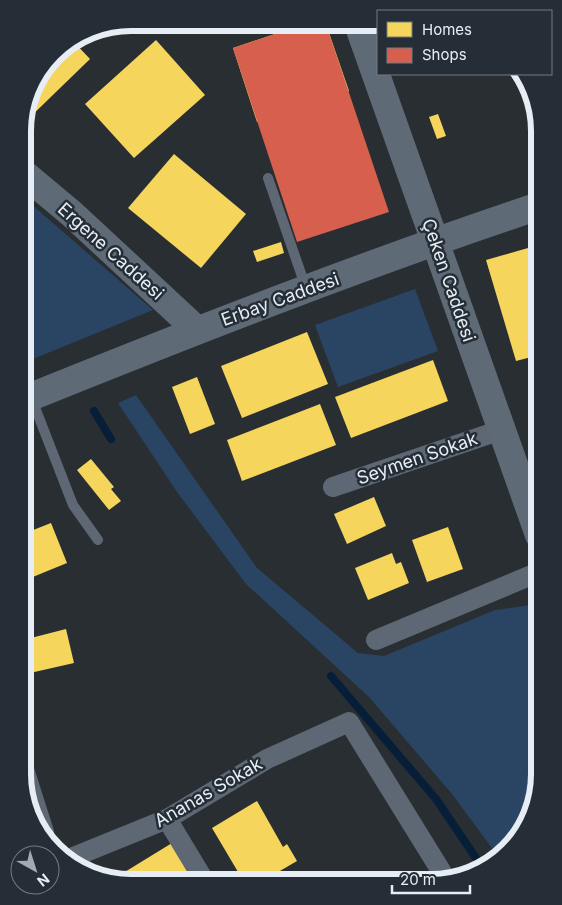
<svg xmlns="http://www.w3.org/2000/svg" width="562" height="905" viewBox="0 0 562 905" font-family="Inter,sans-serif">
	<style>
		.green { fill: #2a4463 }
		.homes { fill: #f6d55c }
		.shops { fill: #d6604d }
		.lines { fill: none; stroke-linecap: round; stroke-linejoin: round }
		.stream { stroke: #061e38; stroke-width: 8 }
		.lane { stroke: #5e6874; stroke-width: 10 }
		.street { stroke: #5e6874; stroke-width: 20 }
		.secondary { stroke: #5f6a77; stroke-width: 28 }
		.labels { text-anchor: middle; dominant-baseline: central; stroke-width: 5; stroke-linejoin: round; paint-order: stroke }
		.street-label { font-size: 18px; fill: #e7edf4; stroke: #252e37 }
		.rim { fill: none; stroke: #e7edf4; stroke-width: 6 }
	</style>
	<rect width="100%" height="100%" fill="#292e33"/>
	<!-- green -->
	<g class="green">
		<polygon points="23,197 153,310 23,363"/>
		<polygon points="415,289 438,351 338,387 315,325"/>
		<polygon points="136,395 257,568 358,653 384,656 495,610 538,604 539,781 517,840 497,855 452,794 369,697 246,584 177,492 118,403"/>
	</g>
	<!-- homes -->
	<g class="homes">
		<polygon points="305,24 326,24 349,91 257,122 233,48"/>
		<polygon points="156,40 205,95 134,158 85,104"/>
		<polygon points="73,41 90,59 23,124 23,117 34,83 59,50"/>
		<polygon points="438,114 446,136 437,139 429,117"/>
		<polygon points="174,154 246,214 201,268 128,208"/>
		<polygon points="281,242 284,253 257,262 253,251"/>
		<polygon points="535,246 539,262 539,355 516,361 486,260"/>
		<polygon points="307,332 328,384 242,418 221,366"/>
		<polygon points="433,360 448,401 351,438 335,397"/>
		<polygon points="197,377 215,424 190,434 172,387"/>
		<polygon points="539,396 539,430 529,400"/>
		<polygon points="320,404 336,445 242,481 227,440"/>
		<polygon points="91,459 114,487 111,489 121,501 109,510 77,470"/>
		<polygon points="374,497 386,526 347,544 334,514"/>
		<polygon points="51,523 67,563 23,581 23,534"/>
		<polygon points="448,527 463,569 427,582 412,540"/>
		<polygon points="392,553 396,564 401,562 409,583 368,600 355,568"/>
		<polygon points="66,629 74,663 30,673 23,640"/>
		<polygon points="257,801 283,847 287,844 297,861 261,882 244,882 212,828"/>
		<polygon points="172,843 195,882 117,882 115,878"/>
	</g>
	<!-- shops -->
	<polygon class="shops" points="305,24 326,24 389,212 297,242 233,48"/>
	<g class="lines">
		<!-- stream -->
		<g class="stream">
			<polyline points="94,411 111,439"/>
			<polyline points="331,676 436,799 482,867"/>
		</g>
		<!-- lane -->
		<g class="lane">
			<polyline points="268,178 306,288"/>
			<polyline points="31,397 73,505 98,540"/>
		</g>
		<!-- street -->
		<g class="street">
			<polyline points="333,487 501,430"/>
			<polyline points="376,640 539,572"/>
			<polyline points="23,766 44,832"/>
			<polyline points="167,819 205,882"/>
			<polyline points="66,860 167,819 267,759 349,722 446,879"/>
		</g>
		<!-- secondary -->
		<g class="secondary">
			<polyline points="358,24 539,535"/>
			<polyline points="23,173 72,214 197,330"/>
			<path d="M23 400C194 331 365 264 539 206"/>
		</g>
	</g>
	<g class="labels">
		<!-- street labels -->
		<g class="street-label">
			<text transform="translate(111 251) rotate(42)">Ergene Caddesi</text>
			<text transform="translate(449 280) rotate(71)">Çeken Caddesi</text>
			<text transform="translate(280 299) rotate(-20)">Erbay Caddesi</text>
			<text transform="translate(417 458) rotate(-19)">Seymen Sokak</text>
			<text transform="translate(208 792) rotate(-30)">Ananas Sokak</text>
		</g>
	</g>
	<!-- crop -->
	<path d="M0 0H562V905H0ZM131 31H431A100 100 0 0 1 531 131V774A100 100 0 0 1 431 874H131A100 100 0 0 1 31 774V131A100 100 0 0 1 131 31Z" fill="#252e37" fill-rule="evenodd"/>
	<path class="rim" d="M131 31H431A100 100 0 0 1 531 131V774A100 100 0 0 1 431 874H131A100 100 0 0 1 31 774V131A100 100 0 0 1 131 31Z"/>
	<!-- legend -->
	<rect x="377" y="10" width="175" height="65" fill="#252e37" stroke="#737a83"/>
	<rect x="387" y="22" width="25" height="15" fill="#f6d55c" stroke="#737a83"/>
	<text x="422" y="35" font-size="15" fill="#e7edf4">Homes</text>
	<rect x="387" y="48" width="25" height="15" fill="#d6604d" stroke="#737a83"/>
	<text x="422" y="60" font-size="15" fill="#e7edf4">Shops</text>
	<!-- north arrow -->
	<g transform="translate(35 870) rotate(141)"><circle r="24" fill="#252e37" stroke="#737a83"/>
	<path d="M0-4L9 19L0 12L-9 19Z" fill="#a4aab0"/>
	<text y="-8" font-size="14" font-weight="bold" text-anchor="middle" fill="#e7edf4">N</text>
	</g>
	<!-- scale -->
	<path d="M392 885v8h78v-8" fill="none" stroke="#e7edf4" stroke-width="2.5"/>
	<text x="400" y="885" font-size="15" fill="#e7edf4" stroke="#252e37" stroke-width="4" paint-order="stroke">20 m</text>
</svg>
